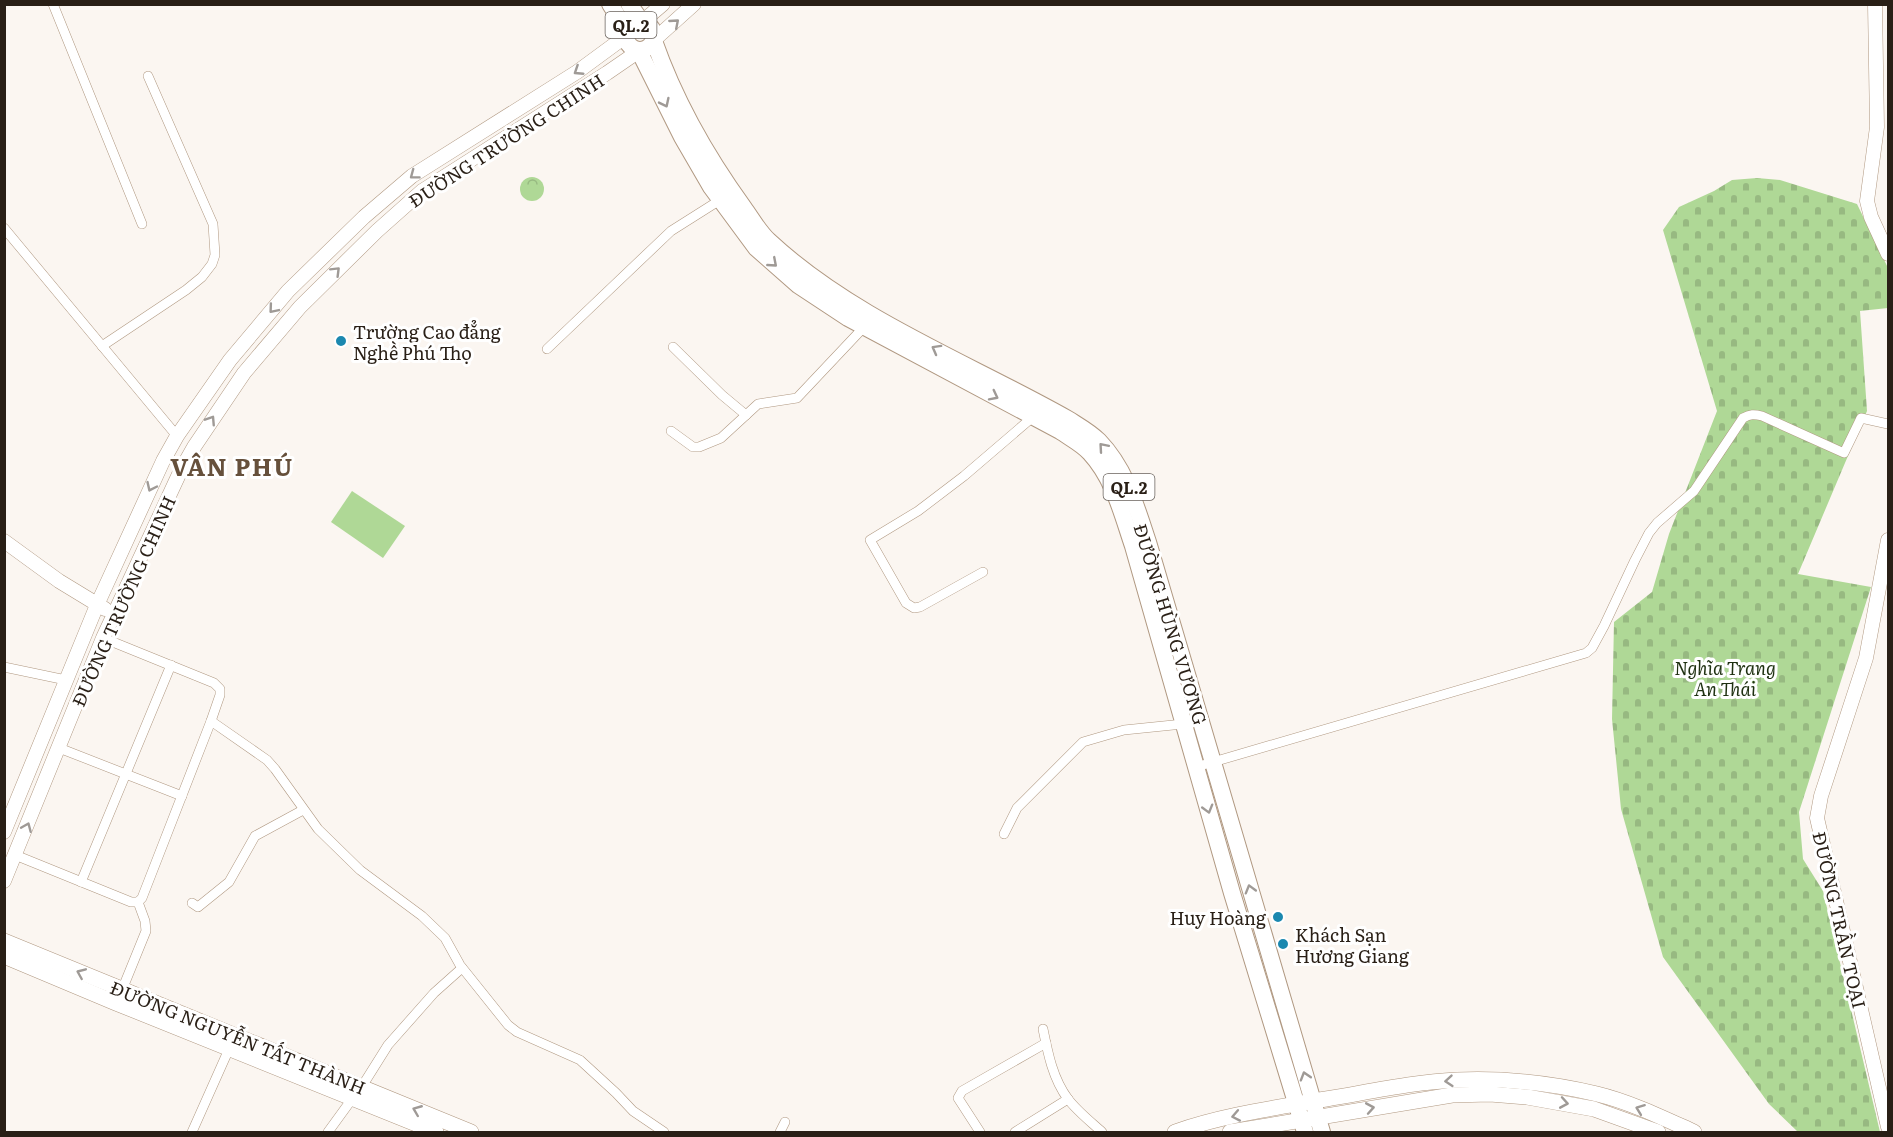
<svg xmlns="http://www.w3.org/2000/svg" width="1893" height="1137" viewBox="0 0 1893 1137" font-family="Literata,serif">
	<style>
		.forest { fill: url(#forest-crowns) }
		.cemetery { fill: url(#cemetery-stones) }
		.garden { fill: #afd896 }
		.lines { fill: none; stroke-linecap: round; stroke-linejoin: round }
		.street-casing { stroke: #b09881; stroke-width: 10 }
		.secondary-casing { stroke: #b09881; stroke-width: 15 }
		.primary-casing { stroke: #b09881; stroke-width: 16 }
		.highway-casing { stroke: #b09881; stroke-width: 18 }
		.street { stroke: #fff; stroke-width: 9 }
		.secondary { stroke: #fff; stroke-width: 14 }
		.primary { stroke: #fff; stroke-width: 15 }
		.highway { stroke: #fff; stroke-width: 16 }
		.oneway { stroke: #9f9a96 }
		.poi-dot { fill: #1b88af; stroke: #fff; stroke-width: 2 }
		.labels { text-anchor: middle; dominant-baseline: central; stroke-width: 6; stroke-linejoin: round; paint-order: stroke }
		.shield { fill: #fff; stroke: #69625c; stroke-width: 1.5 }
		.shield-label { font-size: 16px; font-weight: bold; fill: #291f16 }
		.street-label { font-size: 18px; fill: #291f16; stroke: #fff }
		.poi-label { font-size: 18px; fill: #291f16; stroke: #fff; text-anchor: start }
		.park-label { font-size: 18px; font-style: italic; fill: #1e3010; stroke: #fff }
		.district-label { font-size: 24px; font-weight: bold; letter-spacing: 1.5px; fill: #66503b; stroke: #fff }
	</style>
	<defs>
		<pattern id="forest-crowns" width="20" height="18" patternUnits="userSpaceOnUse" patternTransform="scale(1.5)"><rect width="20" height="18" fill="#afd896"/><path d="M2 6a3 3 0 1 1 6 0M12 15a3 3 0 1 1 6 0" fill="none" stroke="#97b981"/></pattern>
		<pattern id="cemetery-stones" width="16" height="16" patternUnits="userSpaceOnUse" patternTransform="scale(1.5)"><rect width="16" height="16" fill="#afd896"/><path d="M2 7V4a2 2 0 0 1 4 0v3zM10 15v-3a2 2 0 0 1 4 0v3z" fill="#97b981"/></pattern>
	</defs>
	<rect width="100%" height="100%" fill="#fbf6f1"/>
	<!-- forest -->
	<circle class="forest" cx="532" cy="189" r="12"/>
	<!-- cemetery -->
	<polygon class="cemetery" points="1757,178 1780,180 1857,204 1888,268 1888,308 1860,311 1867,411 1798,574 1871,587 1799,812 1803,859 1823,891 1880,1132 1798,1132 1769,1104 1663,957 1621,809 1612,719 1614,622 1652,592 1669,534 1717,411 1663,230 1679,207 1714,191 1732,180"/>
	<!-- garden -->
	<polygon class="garden" points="352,491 405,526 383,558 331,522"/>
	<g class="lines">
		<!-- street casing -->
		<g class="street-casing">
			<g id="street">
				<polyline points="53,4 142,224"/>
				<polyline points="4,228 177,436"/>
				<polyline points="102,346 186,290 202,277 212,264 215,255 213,224 148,76"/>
				<polyline points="673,347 722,395 746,415"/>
				<polyline points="547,349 671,231 720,200"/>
				<polyline points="671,431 693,447 699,447 721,438 758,404 797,398 864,327"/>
				<polyline points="983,572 920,607 914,608 906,603 870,540 918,511 964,476 1034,416"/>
				<polyline points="103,638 214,683 220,689 220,695 211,721 142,898 138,902"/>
				<polyline points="4,667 66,680"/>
				<polyline points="211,721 267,760 275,769 318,829 360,870 422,916 445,938 460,965 508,1025 517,1032 580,1060 616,1093 633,1111 664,1132"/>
				<polyline points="59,748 182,796"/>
				<path d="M1196 767 1586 653 1592 648 1604 626 1635 560 1649 533 1657 523 1694 491 1743 418C1750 414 1754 414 1762 416L1844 453 1861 418 1888 424"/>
				<polyline points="1004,834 1017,808 1083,742 1124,730 1183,724"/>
				<polyline points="15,855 131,902 138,902"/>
				<polyline points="81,882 171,665"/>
				<polyline points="192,903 198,907 229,882 255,836 303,810"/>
				<polyline points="122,990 146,931 145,921 138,902"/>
				<path d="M1043 1029C1048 1054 1053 1079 1068 1099 1077 1111 1091 1122 1102 1132"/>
				<polyline points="361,1088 388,1045 434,993 462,968"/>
				<polyline points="192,1132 229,1049"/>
				<polyline points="328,1132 352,1099"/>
				<polyline points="780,1132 785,1122"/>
				<polyline points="980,1132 958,1098 962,1091 1046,1043"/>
				<polyline points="1015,1132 1068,1099"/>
			</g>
		</g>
		<!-- secondary casing -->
		<g class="secondary-casing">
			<g id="secondary">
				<polyline points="1875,4 1877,127 1867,201 1871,217 1888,254"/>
				<polyline points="642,22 663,4"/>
				<polyline points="654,40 694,4"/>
				<polyline points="1888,540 1866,658 1821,796 1817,818 1888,1127"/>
				<polyline points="4,541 59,581 105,609"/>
				<polyline points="4,832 97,605 163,461 177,436 230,360 288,291 364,217 412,176 577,72 626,36"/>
				<polyline points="4,881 103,638 181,470 194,447 244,373 300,307 377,231 422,191 607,73 639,51"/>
			</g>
		</g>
		<!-- primary casing -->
		<g class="primary-casing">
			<g id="primary">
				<polyline points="4,941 471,1132"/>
				<polyline points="4,956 116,1003 436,1132"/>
				<path d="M1175 1132C1223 1115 1275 1108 1326 1099 1369 1092 1413 1082 1457 1080 1503 1078 1551 1083 1597 1094 1630 1102 1663 1118 1694 1132"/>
				<polyline points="1230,1132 1452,1095 1490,1094 1527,1097 1594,1109 1658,1132"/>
			</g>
		</g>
		<!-- highway casing -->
		<g class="highway-casing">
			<g id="highway">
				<polyline points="610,4 627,31"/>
				<polyline points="629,4 642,22"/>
				<circle cx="640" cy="36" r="14"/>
				<path d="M654 41C675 101 707 157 744 208 752 219 759 232 769 241 853 319 969 363 1068 419 1079 426 1090 432 1099 441 1126 469 1136 506 1148 542L1322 1132"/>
				<path d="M639 51 682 137 711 187 756 248 798 285 848 318 1060 431C1070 438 1082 444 1090 453 1114 479 1122 514 1133 546L1232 893 1305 1132"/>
			</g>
		</g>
		<!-- street -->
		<use href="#street" class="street"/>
		<!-- secondary -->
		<use href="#secondary" class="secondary"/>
		<!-- primary -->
		<use href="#primary" class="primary"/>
		<!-- highway -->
		<use href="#highway" class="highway"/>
	</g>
	<!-- one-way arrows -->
	<defs><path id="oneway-chevron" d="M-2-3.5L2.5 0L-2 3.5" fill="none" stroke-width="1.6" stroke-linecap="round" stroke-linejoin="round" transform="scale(1.5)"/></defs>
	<g class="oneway">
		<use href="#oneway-chevron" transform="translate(675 23) rotate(-41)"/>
		<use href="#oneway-chevron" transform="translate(578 71) rotate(147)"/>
		<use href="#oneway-chevron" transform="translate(665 103) rotate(64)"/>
		<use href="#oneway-chevron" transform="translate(414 175) rotate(143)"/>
		<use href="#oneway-chevron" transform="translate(773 263) rotate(41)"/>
		<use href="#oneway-chevron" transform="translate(336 271) rotate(-45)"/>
		<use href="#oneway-chevron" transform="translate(273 309) rotate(130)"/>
		<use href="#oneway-chevron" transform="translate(936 349) rotate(-151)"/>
		<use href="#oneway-chevron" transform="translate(994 396) rotate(27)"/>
		<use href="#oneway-chevron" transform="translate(211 420) rotate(-57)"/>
		<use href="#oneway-chevron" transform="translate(1103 447) rotate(-131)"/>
		<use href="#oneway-chevron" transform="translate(151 487) rotate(115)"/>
		<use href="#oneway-chevron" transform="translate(1208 809) rotate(74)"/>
		<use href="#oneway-chevron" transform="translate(27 827) rotate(-67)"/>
		<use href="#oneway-chevron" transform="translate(1250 889) rotate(-106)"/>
		<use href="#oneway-chevron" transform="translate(81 973) rotate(-157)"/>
		<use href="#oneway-chevron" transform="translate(1305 1076) rotate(-107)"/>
		<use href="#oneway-chevron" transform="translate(1449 1081) rotate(175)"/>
		<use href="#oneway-chevron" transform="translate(1564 1103) rotate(10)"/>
		<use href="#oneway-chevron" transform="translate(1370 1108) rotate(-10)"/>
		<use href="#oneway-chevron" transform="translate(1640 1109) rotate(-159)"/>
		<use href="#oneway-chevron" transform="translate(417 1110) rotate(-158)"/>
		<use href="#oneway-chevron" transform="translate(1236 1116) rotate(169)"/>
	</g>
	<!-- markers -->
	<g class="poi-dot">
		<circle cx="341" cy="341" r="6"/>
		<circle cx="1278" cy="917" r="6"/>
		<circle cx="1283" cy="944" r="6"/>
	</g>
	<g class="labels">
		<!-- shield labels -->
		<g class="shield">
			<rect x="605.5" y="12" width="51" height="26" rx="4.5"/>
			<rect x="1103.5" y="474" width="51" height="26" rx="4.5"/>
		</g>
		<g class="shield-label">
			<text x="631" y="25">QL.2</text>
			<text x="1129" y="487">QL.2</text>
		</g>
		<!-- street labels -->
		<g class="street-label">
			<text transform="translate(506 140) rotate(-33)">ĐƯỜNG TRƯỜNG CHINH</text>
			<text transform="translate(123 601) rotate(-66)">ĐƯỜNG TRƯỜNG CHINH</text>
			<text transform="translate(1171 624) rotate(73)">ĐƯỜNG HÙNG VƯƠNG</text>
			<text transform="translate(1840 920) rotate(77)">ĐƯỜNG TRẦN TOẠI</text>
			<text transform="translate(238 1037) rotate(22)">ĐƯỜNG NGUYỄN TẤT THÀNH</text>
		</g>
		<!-- poi labels -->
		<g class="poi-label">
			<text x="353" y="331">Trường Cao đẳng<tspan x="353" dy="21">Nghề Phú Thọ</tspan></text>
			<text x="1266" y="917" text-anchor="end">Huy Hoàng</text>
			<text x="1295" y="934">Khách Sạn<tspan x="1295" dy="21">Hương Giang</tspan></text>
		</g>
		<!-- park labels -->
		<g class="park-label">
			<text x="1725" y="667">Nghĩa Trang<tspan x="1725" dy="21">An Thái</tspan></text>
		</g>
		<!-- district labels -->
		<g class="district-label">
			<text x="232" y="465">VÂN PHÚ</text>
		</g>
	</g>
	<!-- border -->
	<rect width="1893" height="1137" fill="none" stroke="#291f16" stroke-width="12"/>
</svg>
